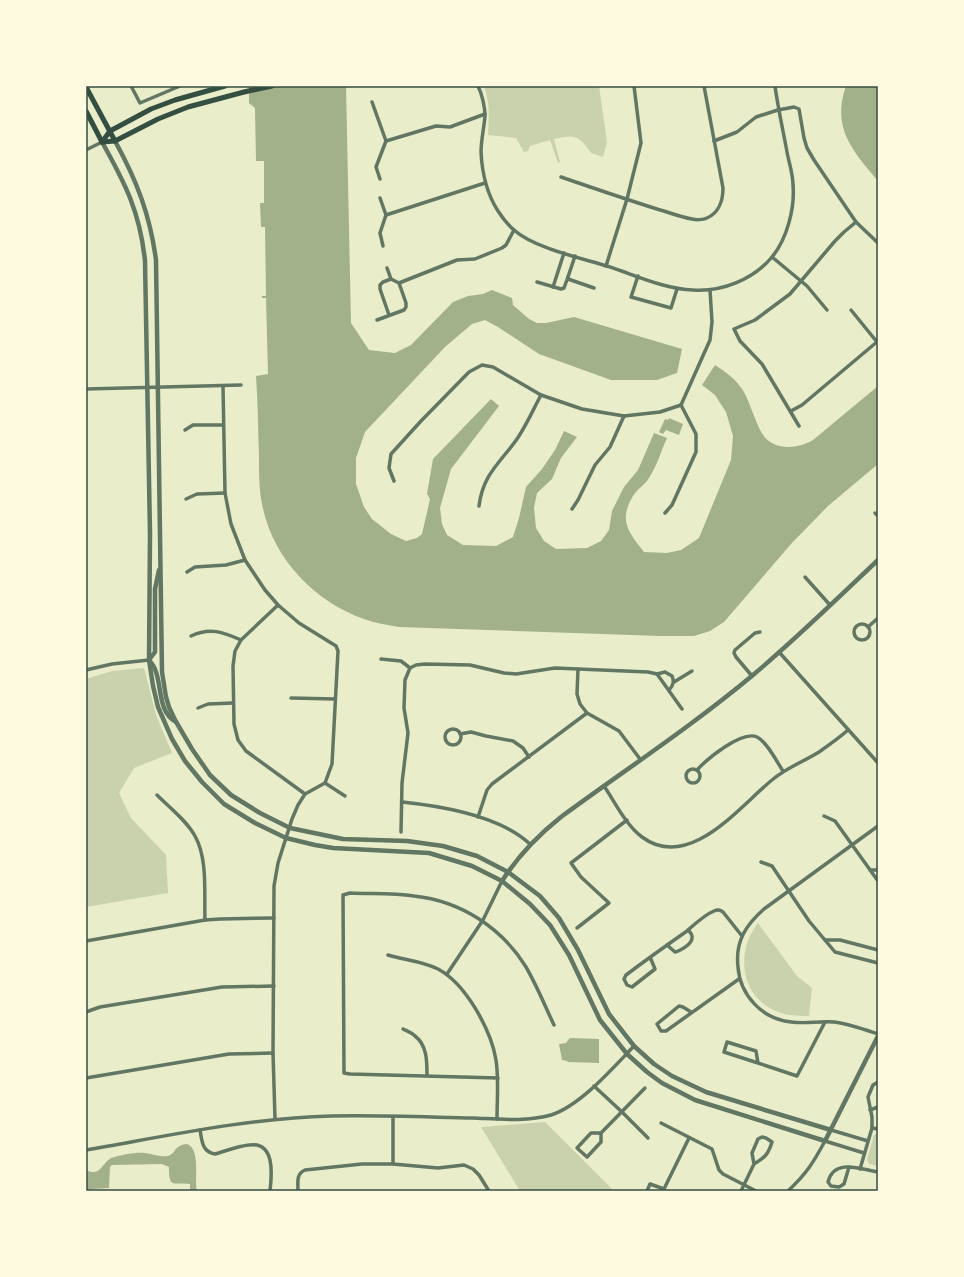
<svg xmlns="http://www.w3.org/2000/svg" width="964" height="1277" viewBox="0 0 964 1277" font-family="'Times New Roman',serif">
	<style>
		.green { fill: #cad2ad }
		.water { fill: #a3b18a }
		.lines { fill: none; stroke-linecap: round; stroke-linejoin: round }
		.minor { stroke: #617663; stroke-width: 3.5 }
		.tertiary { stroke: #617663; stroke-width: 4.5 }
		.secondary { stroke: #344e41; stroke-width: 5 }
		.neatline { fill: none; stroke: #344e41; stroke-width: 1.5 }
	</style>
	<rect width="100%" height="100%" fill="#e9edc9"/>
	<!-- green -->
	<g class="green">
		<path d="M484 86H599L607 142 603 157 591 153C579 136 575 134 554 139L560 162 558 163 550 140 530 146 528 151 524 152 516 138 488 135C489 118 490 102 484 86Z"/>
		<polygon points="144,668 156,715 172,753 134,768 119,793 131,818 166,855 168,893 86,907 86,679 112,671"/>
		<path d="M758 923 797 976 812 988 809 1016C800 1016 790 1016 781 1013 741 1000 734 954 758 923Z"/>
		<polygon points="545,1122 614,1191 520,1191 481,1127"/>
		<polygon points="878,1133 878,1166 869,1164 867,1159 874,1135"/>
	</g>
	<!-- water -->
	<g class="water">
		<path d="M249 86H346L351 323 369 350 395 353 411 345 453 302 468 296 483 294 492 290 512 298 513 305 529 319 537 323H546L574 317 682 349 677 373 657 380H611L539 354 498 327 485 320 472 324 445 347 365 432 356 458V484L364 507 372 519 391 534 406 541 417 538 422 534 430 499 427 494 433 459 491 399 499 406 451 469 440 508 442 524 447 535 463 545 496 546 513 537 519 518 526 487 542 469 555 450 564 431 577 437 561 458 552 479 537 493 534 508 536 528 544 541 556 549 587 548 601 541 609 530 612 511 624 487 638 470 654 433 667 438C661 451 657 466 649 478 645 485 637 489 633 496 618 521 629 533 644 552L667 553 681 550 699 538 731 460 733 436 726 412 715 395 702 385 715 365C726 372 737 380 744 392 751 405 755 422 763 435 774 451 799 449 813 440L878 386V464L828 506 791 544 724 622 710 631 694 636H660L399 627C387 625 375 623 364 619 313 601 272 557 262 504 259 489 259 473 259 458 258 431 258 403 256 376L268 374 266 298H262V296H266L265 227H261L260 203H264V161H256L255 108 249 103Z"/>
		<path d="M846 86H878V181C853 151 831 128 846 86Z"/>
		<polygon points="669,418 683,424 679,435 666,430 663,434 659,432 665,419 668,420"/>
		<polygon points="570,1038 599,1039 599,1063 568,1062 567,1061 562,1060 559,1044 566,1043 568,1040"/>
		<path d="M187 1144C201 1149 194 1179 197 1191H190V1184C171 1183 169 1187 169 1167L162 1164 112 1165 110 1167 109 1188 91 1189 89 1191H86V1170C101 1177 101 1164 111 1158 121 1155 135 1152 145 1153 153 1154 159 1157 167 1156 176 1155 173 1145 187 1144Z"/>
	</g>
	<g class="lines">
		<!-- minor -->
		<g class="minor">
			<polyline points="131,86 140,103 180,86"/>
			<path d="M478 86C482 94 485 107 485 116 484 128 481 140 481 152 482 172 487 194 498 211 502 217 508 225 514 230 534 248 581 258 607 266 635 275 664 289 693 290 721 292 753 280 772 257 787 239 795 208 793 185 793 174 789 163 787 152 783 130 778 108 775 86"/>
			<polyline points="372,102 386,141"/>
			<polyline points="714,141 737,132 756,117 778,110 794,107 799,109 804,138 807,148 814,160 856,222 878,243"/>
			<polyline points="86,150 102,142"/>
			<path d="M561 177C593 188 625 199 657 209 668 212 680 217 692 219 696 220 703 220 707 218 719 213 723 200 723 188L704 86"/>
			<polyline points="380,179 376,167 386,141 436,126 450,127 485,114"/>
			<polyline points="380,198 386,215 380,233 383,246"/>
			<polyline points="386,215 485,183"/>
			<polyline points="575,256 568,277 568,279 594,288"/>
			<polyline points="772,257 807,286 827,310"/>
			<polyline points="606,266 627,199 641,143 634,86"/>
			<polyline points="387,268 391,279"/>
			<polyline points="638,276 631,297 671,308 677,289"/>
			<polyline points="537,282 561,289 564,288 568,277"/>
			<polyline points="553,287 564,253"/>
			<polyline points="851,310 877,342"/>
			<polyline points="389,315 380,289 380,285 383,282 391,279 399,283"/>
			<polyline points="377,320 404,310 406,307 406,303 399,283 457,260 475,259 502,248 506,245 514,230"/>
			<polyline points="223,386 225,493 231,524 245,560 265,590 278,605 299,623 336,646 338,651 332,764 325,783 305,794 298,805 292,819 278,863 274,886 273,1053 275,1119"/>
			<polyline points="86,389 241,385"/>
			<polyline points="681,405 710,340 712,322 710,290"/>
			<polyline points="791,411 802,405 878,341"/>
			<polyline points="799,426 762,364 740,341 734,329 755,320 790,294 835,241 844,232 856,222"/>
			<polyline points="185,430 193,425 223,425"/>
			<polyline points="394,481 389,468 391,454 421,421 469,372 482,365 493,367 541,395 582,409 624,416 660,412 681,405"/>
			<polyline points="186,499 197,494 225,493"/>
			<path d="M479 506C483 474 500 463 517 439 526 426 533 410 541 395"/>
			<polyline points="572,509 578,500 595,465 610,447 624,416"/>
			<polyline points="665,513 672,505 696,452 696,434 681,405"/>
			<polyline points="875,513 878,516"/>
			<polyline points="187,572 195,567 226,565 245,560"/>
			<polyline points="805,577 830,605"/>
			<polyline points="278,605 241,640 235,651 233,666 234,724 238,740 246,751 305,794"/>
			<circle cx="862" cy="632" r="8"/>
			<polyline points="868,627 878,618"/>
			<path d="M191 636C210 627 223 632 241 640"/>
			<polyline points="779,652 878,763"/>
			<polyline points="381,659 401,661 410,668 416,665 425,664 470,665 504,673 516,674 555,668 648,672 657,674 682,709"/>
			<polyline points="578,669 577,694 580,704 587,713 619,731 640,759"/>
			<polyline points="86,670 112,664 149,660"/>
			<path d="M657 674 665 672 672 676C675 682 673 686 669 690"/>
			<polyline points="752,676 736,657 734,653 735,650 755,633 760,632"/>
			<polyline points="674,682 692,671"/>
			<polyline points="291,698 335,699"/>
			<polyline points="198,708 208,704 233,703"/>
			<circle cx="453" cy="737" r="8"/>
			<polyline points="460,734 471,732 486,736 513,741 523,748 529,757"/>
			<circle cx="693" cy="776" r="7"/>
			<path d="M697 770C707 759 742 730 757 737 767 742 777 762 783 771"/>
			<polyline points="325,783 345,796"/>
			<path d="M604 786C615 802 625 824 642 837 689 872 739 807 772 780 786 768 803 762 819 752 829 745 839 738 848 730"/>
			<path d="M157 795C170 808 186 820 195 836 208 859 204 894 205 920"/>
			<path d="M402 802C441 806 500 816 530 844"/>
			<polyline points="824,816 835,821 878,881"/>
			<polyline points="478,817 487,790 492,784 587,713"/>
			<path d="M878 826 764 909C746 925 735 941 738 967 740 995 762 1019 791 1022 805 1024 819 1021 834 1022 849 1024 863 1029 878 1034"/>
			<polyline points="401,832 402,783 408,733 404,708 405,680 410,668"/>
			<polyline points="761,862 772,866 809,921 835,952 878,963"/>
			<polyline points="870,870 878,870"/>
			<polyline points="577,928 609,903 581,877 571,863 627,820"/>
			<polyline points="825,940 840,940 878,950"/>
			<polyline points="86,941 205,920 220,919 274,918"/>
			<path d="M667 945 675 952C680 951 692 944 692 938 693 935 690 932 688 930"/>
			<path d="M388 955C404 960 422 961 438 969 466 984 491 1030 496 1060 499 1079 497 1099 497 1119"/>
			<path d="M650 957 655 969 632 987 627 985 624 979 626 975C646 960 667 945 687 931 695 924 704 915 714 911 718 909 720 910 723 912L742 936"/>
			<polyline points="447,974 483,920 502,881"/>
			<polyline points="86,1012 100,1007 222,987 274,986"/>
			<polyline points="691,1012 683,1007 679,1006 657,1024 661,1031 666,1031 739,979"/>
			<path d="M403 1029C407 1031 412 1033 415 1036 427 1045 427 1061 427 1075"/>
			<polyline points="758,1063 724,1052 727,1042 756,1051 758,1063 797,1076 825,1022"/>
			<polyline points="86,1078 229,1054 273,1053"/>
			<path d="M498 1078 350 1074 344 1073 343 895 350 893C371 894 393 893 414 896 461 901 502 928 526 967 537 986 545 1006 554 1025"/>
			<polyline points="594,1086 622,1112 648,1138"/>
			<polyline points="870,1110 878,1107"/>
			<polyline points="661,1123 712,1149 719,1170 723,1174 756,1191"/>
			<polyline points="872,1128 878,1129"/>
			<path d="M200 1130C202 1141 202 1152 215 1154 226 1151 238 1146 249 1145 275 1141 272 1174 270 1191"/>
			<polyline points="831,1130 868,1141"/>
			<polyline points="601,1133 601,1142 587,1157 577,1148 591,1133 601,1133 645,1088"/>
			<path d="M86 1150C167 1136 248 1118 331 1116 378 1115 426 1117 473 1118 498 1119 526 1122 551 1115 580 1106 613 1068 634 1046"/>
			<polyline points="393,1164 393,1117"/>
			<path d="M849 1167 844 1184 839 1187 831 1186 828 1182C834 1158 860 1169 878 1172"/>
			<polyline points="860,1169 872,1128 872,1117 868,1097 873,1085 878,1082"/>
			<path d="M298 1191C298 1182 296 1174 305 1170L362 1164H393L438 1168 464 1165 473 1169 479 1175 489 1191"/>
			<polyline points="647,1191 650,1184 664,1189"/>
			<polyline points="663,1191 689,1138"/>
			<path d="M741 1191 754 1164 752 1153 758 1139 762 1137 766 1138 772 1142C768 1155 765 1157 754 1164"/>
			<path d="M788 1191C807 1173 813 1163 825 1141L864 1153"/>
		</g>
		<!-- tertiary -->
		<g class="tertiary">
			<path d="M115 141C137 181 150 215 156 260L162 672 166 697 169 707 175 720 192 749 210 775 231 795 260 813 290 828 343 839 407 841 443 846 477 856 508 872 540 896 559 918 578 950 609 1014 634 1046 654 1064 672 1076 706 1092 831 1130"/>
			<path d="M102 142C125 183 140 212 145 261L150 534 149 660 153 686 158 707 172 739 185 761 202 782 224 804 255 823 286 838 315 845 333 848 429 853 472 866 502 881 530 904 550 925 569 955 600 1020 627 1054 647 1072 662 1083 695 1100 825 1141 878 1036"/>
			<polyline points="149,660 155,652 155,589 159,570"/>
			<path d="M149 660C165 676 154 710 176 722"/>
			<path d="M502 881C518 856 537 836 561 817 625 770 692 726 753 675 796 639 837 599 878 560"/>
		</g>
		<!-- secondary -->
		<g class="secondary">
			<polyline points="86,87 115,141"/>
			<polyline points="86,111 102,142"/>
			<polyline points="102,142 115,141 158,119 188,107 244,92 272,86"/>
			<polyline points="102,142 110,131 151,109 175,100 225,86"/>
		</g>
	</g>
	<!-- border -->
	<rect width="964" height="1277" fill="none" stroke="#fefae0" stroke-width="174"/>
	<rect x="87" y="87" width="790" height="1103" class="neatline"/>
</svg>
